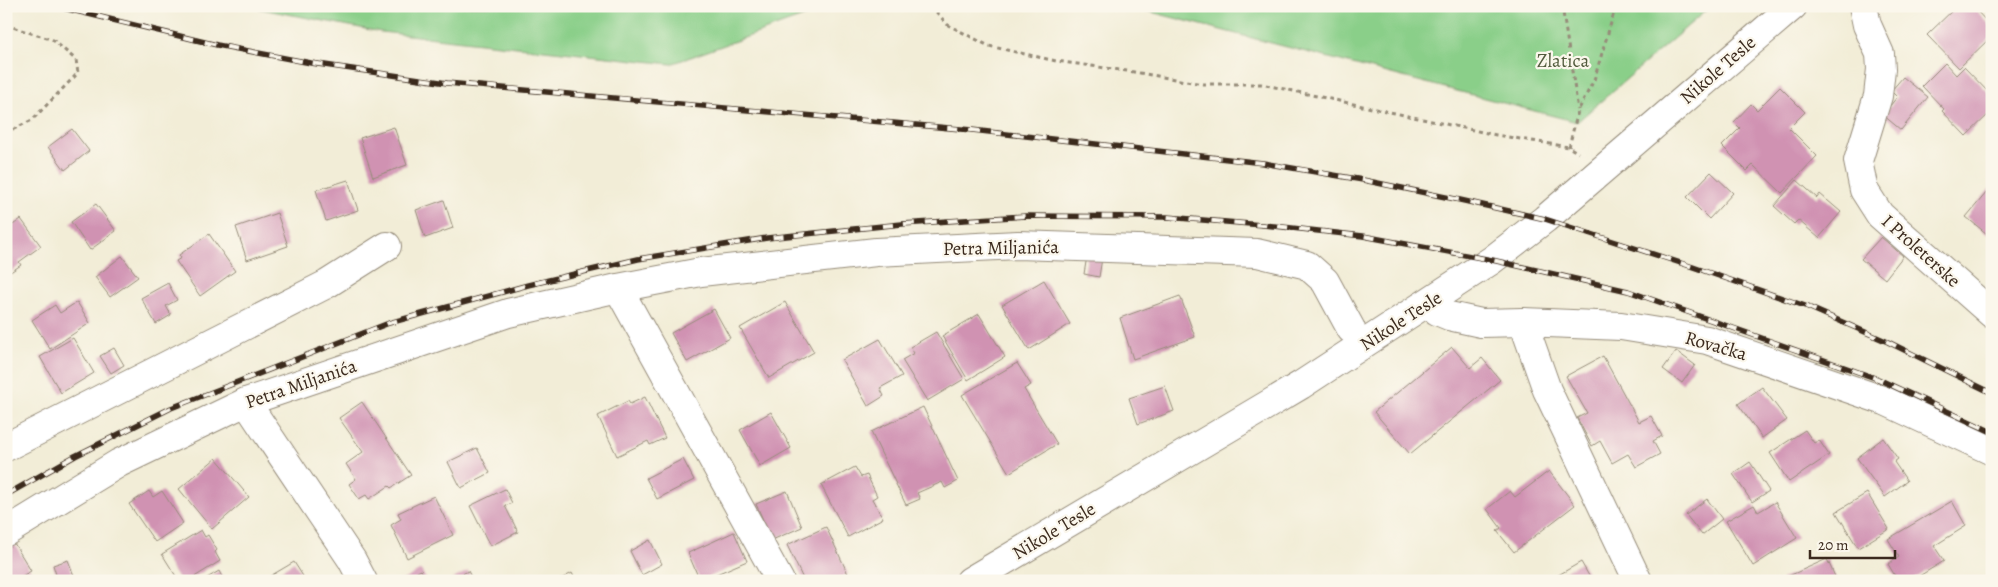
<svg xmlns="http://www.w3.org/2000/svg" width="1998" height="587" viewBox="0 0 1998 587" font-family="Alegreya,serif">
	<style>
		.green { fill: #8acf89; stroke: #627c54 }
		.building { fill: #d092b2 }
		.lines { fill: none; stroke-linecap: round; stroke-linejoin: round }
		.minor-casing { stroke: #968c7a; stroke-width: 30 }
		.path { stroke: #968c7a; stroke-width: 3; stroke-dasharray: 4 4; stroke-linecap: butt }
		.minor { stroke: #fff; stroke-width: 28 }
		.rail-casing { stroke: #3b2a1e; stroke-width: 5.5 }
		.rail { stroke: #fbf7ec; stroke-width: 4; stroke-dasharray: 11; stroke-linecap: butt }
		.labels { text-anchor: middle; dominant-baseline: central; stroke-width: 4.5; stroke-linejoin: round; paint-order: stroke }
		.park-label { font-size: 19px; fill: #535c3e; stroke: #fbf7ec }
		.street-label { font-size: 19px; fill: #3b2a1e; stroke: #fbf7ec }
	</style>
	<rect width="100%" height="100%" fill="#fbf7ec"/>
	<filter id="ink" filterUnits="userSpaceOnUse"><feTurbulence type="fractalNoise" baseFrequency=".02" numOctaves="2"/><feDisplacementMap in="SourceGraphic" scale="10" xChannelSelector="R" yChannelSelector="G"/><feConvolveMatrix kernelMatrix="1 2 1 2 8 2 1 2 1" color-interpolation-filters="sRGB"/></filter>
	<filter id="wash" filterUnits="userSpaceOnUse"><feTurbulence type="fractalNoise" baseFrequency=".0096" numOctaves="4" result="noise"/><feDisplacementMap in="SourceGraphic" scale="20" xChannelSelector="R" yChannelSelector="G"/><feGaussianBlur stdDeviation="1.12" result="paint"/><feColorMatrix in="noise" values="0 0 0 0 0 0 0 0 0 0 0 0 0 0 0 0 0 1.4 0 .05"/><feComposite in="paint" operator="in"/></filter>
	<g filter="url(#wash)">
		<rect width="100%" height="100%" fill="#f2edd7"/>
		<!-- green -->
		<g class="green">
			<polygon points="246,6 834,6 671,64 381,32"/>
			<polygon points="1128,6 1711,6 1577,122"/>
		</g>
		<g id="blocks">
			<!-- building -->
			<g class="building">
				<polygon points="1957,6 1972,6 1992,27 1992,36 1959,68 1927,35"/>
				<polygon points="1945,63 1956,75 1964,67 1992,96 1992,111 1966,136 1942,111 1944,109 1922,86"/>
				<polygon points="1903,77 1928,97 1901,130 1883,115 1897,97 1891,91"/>
				<polygon points="1780,87 1805,112 1789,128 1817,156 1782,193 1753,165 1747,171 1722,146 1740,128 1734,122 1751,104 1757,110"/>
				<polygon points="394,127 407,165 373,177 360,138"/>
				<polygon points="72,129 89,151 65,170 48,147"/>
				<polygon points="1711,172 1733,193 1709,219 1687,197"/>
				<polygon points="348,180 358,210 326,221 316,190"/>
				<polygon points="1797,180 1817,198 1820,194 1841,212 1819,238 1798,220 1794,224 1774,206"/>
				<polygon points="1992,186 1992,238 1966,217"/>
				<polygon points="444,200 453,228 425,238 416,210"/>
				<polygon points="96,204 116,231 90,250 71,222"/>
				<polygon points="277,213 288,246 247,260 236,227"/>
				<polygon points="21,219 41,246 19,262 21,265 6,275 6,230"/>
				<polygon points="209,234 235,271 200,296 176,261 181,258 179,255"/>
				<polygon points="1881,237 1903,256 1885,279 1861,259"/>
				<polygon points="122,256 138,277 110,297 95,277"/>
				<polygon points="1087,256 1102,258 1099,277 1084,274"/>
				<polygon points="1044,280 1070,324 1029,350 1002,305"/>
				<polygon points="168,283 177,300 166,306 171,315 156,324 141,298"/>
				<polygon points="1180,296 1195,337 1133,359 1120,318"/>
				<polygon points="77,302 90,323 50,349 32,320 55,305 60,313"/>
				<polygon points="785,302 814,352 769,378 740,328"/>
				<polygon points="714,309 730,338 687,362 671,333"/>
				<polygon points="979,314 1005,357 968,380 942,336"/>
				<polygon points="936,332 964,379 927,401 902,360 914,353 910,347"/>
				<polygon points="73,338 94,373 61,393 40,357"/>
				<polygon points="880,339 902,376 880,388 884,396 868,406 842,360"/>
				<polygon points="1452,347 1470,368 1482,358 1500,380 1410,454 1374,412"/>
				<polygon points="114,348 124,365 111,373 100,356"/>
				<polygon points="1676,351 1695,365 1682,383 1663,369"/>
				<polygon points="1603,356 1639,422 1651,416 1662,436 1653,441 1660,454 1636,467 1628,454 1612,463 1600,441 1592,446 1577,418 1587,413 1566,376"/>
				<polygon points="1017,363 1031,385 1024,389 1057,444 1009,473 962,395"/>
				<polygon points="1165,386 1174,411 1138,424 1129,398"/>
				<polygon points="1762,387 1787,420 1762,438 1738,404"/>
				<polygon points="645,397 665,438 650,445 648,441 617,456 598,416 628,401 630,404"/>
				<polygon points="362,402 411,475 391,488 389,486 369,499 366,495 359,499 349,484 356,479 346,464 363,452 339,418"/>
				<polygon points="923,407 958,481 945,488 942,482 917,493 920,499 906,505 871,432"/>
				<polygon points="771,412 791,448 760,466 740,430"/>
				<polygon points="1805,430 1814,443 1819,440 1829,455 1789,482 1770,453"/>
				<polygon points="1883,438 1898,459 1894,462 1907,481 1885,497 1857,458"/>
				<polygon points="477,448 490,473 461,488 448,462"/>
				<polygon points="216,458 249,497 212,529 179,489"/>
				<polygon points="683,459 694,480 657,499 646,478"/>
				<polygon points="1750,462 1769,491 1752,502 1733,474"/>
				<polygon points="855,467 861,477 867,475 877,496 872,499 883,518 848,537 821,485"/>
				<polygon points="1549,471 1575,505 1514,552 1497,531 1501,528 1487,509 1510,491 1515,497"/>
				<polygon points="505,489 512,503 505,506 518,532 490,546 470,506"/>
				<polygon points="149,491 153,497 162,491 183,523 155,542 129,504"/>
				<polygon points="787,491 802,527 772,540 756,504"/>
				<polygon points="1867,493 1889,529 1858,548 1836,512"/>
				<polygon points="434,496 453,535 407,558 391,525 401,519 398,513"/>
				<polygon points="1707,499 1722,519 1702,535 1686,515"/>
				<polygon points="1952,501 1966,526 1934,546 1944,561 1911,581 1898,581 1888,564 1899,557 1888,539"/>
				<polygon points="1775,502 1797,538 1753,566 1726,521 1754,505 1758,512"/>
				<polygon points="826,527 848,574 833,581 804,581 787,545"/>
				<polygon points="201,530 205,537 208,535 217,550 215,552 220,561 188,581 179,581 162,554"/>
				<polygon points="734,532 747,561 700,581 688,553"/>
				<polygon points="650,540 662,564 642,575 630,551"/>
				<polygon points="14,543 31,571 22,576 25,581 6,581 6,548"/>
				<polygon points="1827,559 1837,581 1782,581 1782,579"/>
				<polygon points="68,560 76,581 58,581 53,565"/>
				<polygon points="294,562 306,581 269,581 267,578"/>
				<polygon points="1581,562 1592,581 1548,581"/>
				<polygon points="421,570 427,581 401,581"/>
				<polygon points="219,571 224,581 202,581"/>
				<polygon points="468,571 473,581 449,581"/>
				<polygon points="572,573 576,581 557,581"/>
			</g>
		</g>
	</g>
	<g filter="url(#ink)">
		<use href="#blocks" fill-opacity="0" stroke="#968c7a" stroke-width="1"/>
		<g class="lines">
			<!-- minor casing -->
			<g class="minor-casing">
				<g id="minor">
					<polyline points="1863,6 1867,25 1880,54 1881,69 1878,96 1858,161 1864,190 1880,215 1992,314"/>
					<polyline points="618,288 780,581"/>
					<polyline points="1430,302 1437,311 1449,316 1481,323 1523,322 1621,326 1707,340 1885,401 1992,451"/>
					<polyline points="1523,322 1547,390 1638,581"/>
					<polyline points="246,402 352,560 363,581"/>
					<polyline points="6,447 327,284 387,246"/>
					<polyline points="6,532 119,463 246,402 508,313 618,288 701,272 876,252 1018,245 1257,253 1307,265 1325,281 1351,329"/>
					<polyline points="970,581 1301,385 1492,260 1545,219 1793,6"/>
				</g>
			</g>
			<!-- path -->
			<g class="path">
				<polyline points="931,6 948,25 989,46 1056,61 1134,72 1203,84 1261,84 1496,135 1569,147 1578,153"/>
				<polyline points="1562,6 1578,110"/>
				<polyline points="6,25 53,40 76,60 78,73 32,120 6,133"/>
				<polyline points="1569,147 1578,111 1594,80 1616,6"/>
			</g>
			<!-- minor -->
			<use href="#minor" class="minor"/>
			<!-- rail casing -->
			<g class="rail-casing">
				<g id="rail">
					<polyline points="55,6 217,45 311,63 447,83 972,130 1263,163 1363,180 1460,200 1545,219 1693,267 1808,307 1888,342 1992,393"/>
					<polyline points="6,495 75,456 171,408 389,323 528,285 638,259 767,238 902,224 1026,216 1167,217 1274,226 1363,236 1492,260 1628,291 1878,379 1992,432"/>
				</g>
			</g>
			<!-- rail -->
			<use href="#rail" class="rail"/>
		</g>
	</g>
	<g class="labels">
		<!-- park labels -->
		<g class="park-label">
			<text x="1563" y="61">Zlatica</text>
		</g>
		<!-- street labels -->
		<g class="street-label">
			<text transform="translate(1718 70) rotate(-41)">Nikole Tesle</text>
			<text transform="translate(1001 248) rotate(-1)">Petra Miljanića</text>
			<text transform="translate(1921 251) rotate(42)">I Proleterske</text>
			<text transform="translate(1401 321) rotate(-33)">Nikole Tesle</text>
			<text transform="translate(1716 346) rotate(16)">Rovačka</text>
			<text transform="translate(301 384) rotate(-19)">Petra Miljanića</text>
			<text transform="translate(1054 531) rotate(-31)">Nikole Tesle</text>
		</g>
	</g>
	<!-- margin -->
	<rect width="1998" height="587" fill="none" stroke="#fbf7ec" stroke-width="25"/>
	<!-- scale -->
	<path d="M1810 550v8h85v-8" fill="none" stroke="#3b2a1e" stroke-width="2.5"/>
	<text x="1818" y="550" font-size="15" fill="#3b2a1e" stroke="#fbf7ec" stroke-width="4" paint-order="stroke">20 m</text>
</svg>
